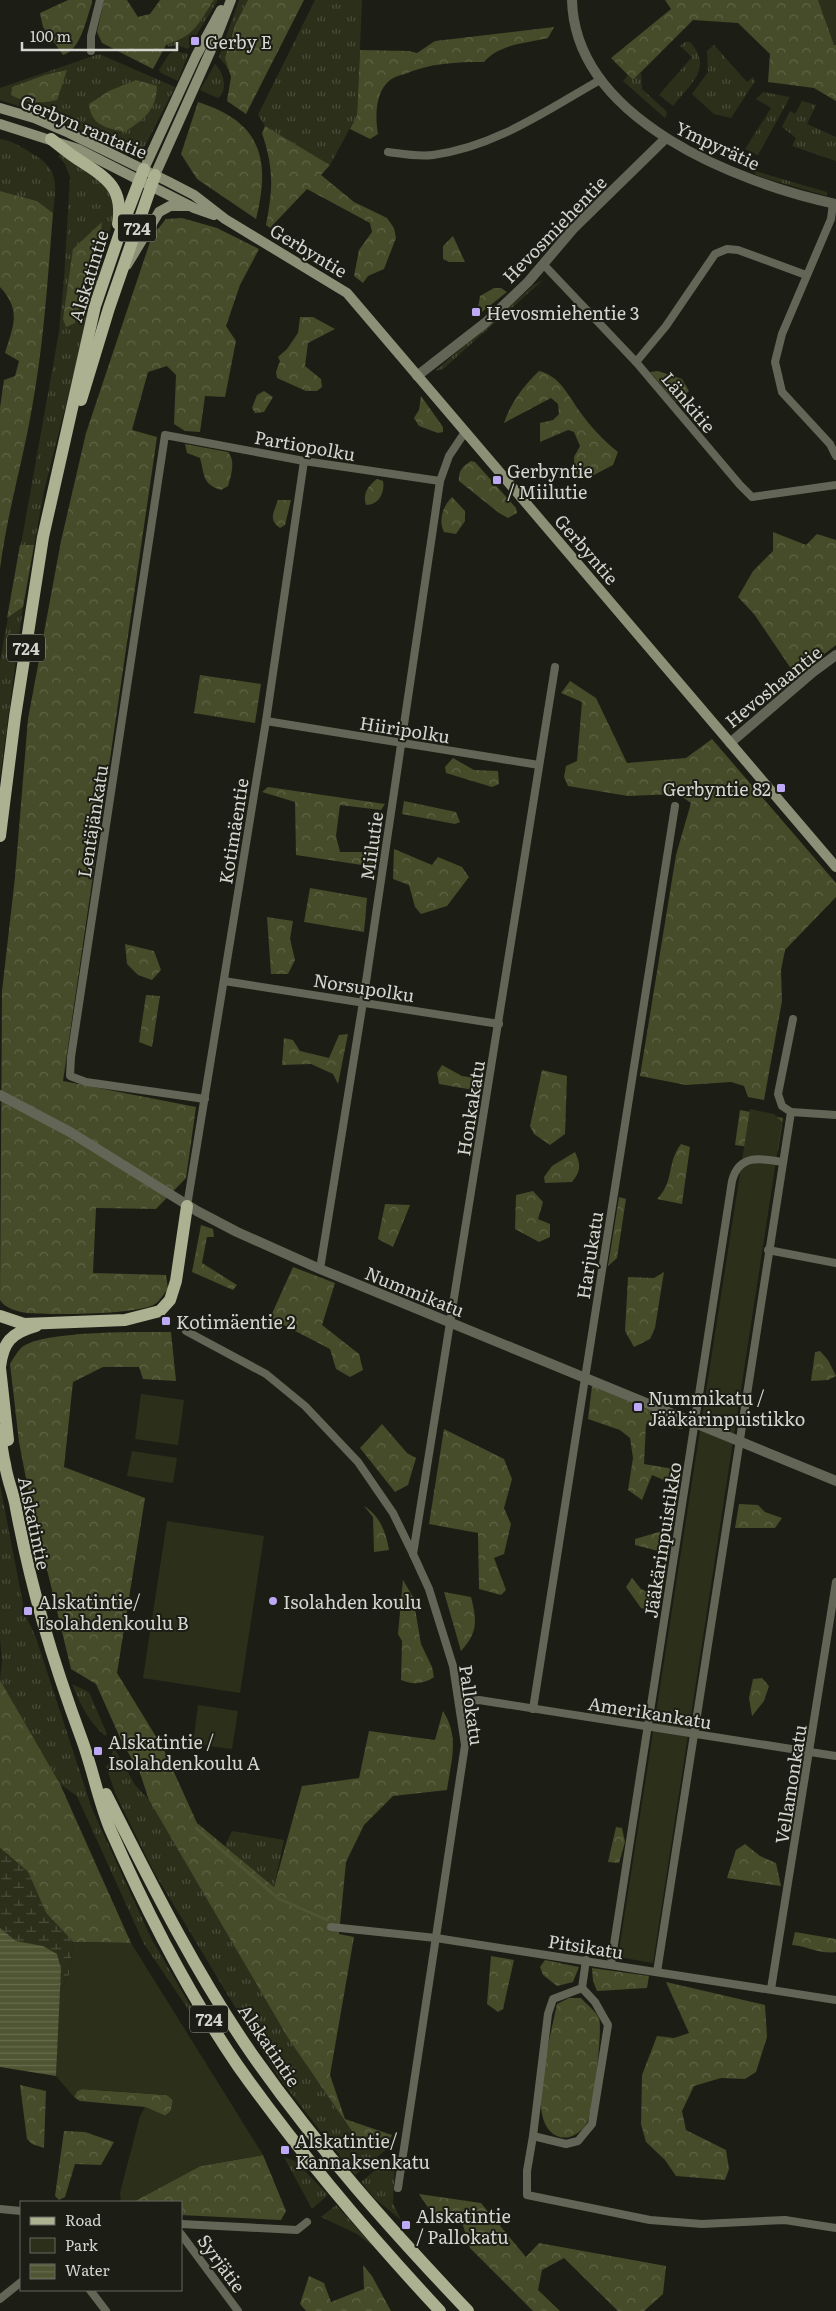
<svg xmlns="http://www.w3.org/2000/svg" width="836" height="2311" viewBox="0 0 836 2311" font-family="Literata,serif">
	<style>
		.grass { fill: url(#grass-tufts) }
		.forest { fill: url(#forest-crowns) }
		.wetland { fill: url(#wetland-marsh) }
		.park { fill: #2c301a }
		.water { fill: url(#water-rules) }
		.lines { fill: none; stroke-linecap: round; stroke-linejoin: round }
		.stream { stroke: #4f5432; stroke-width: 3 }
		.minor { stroke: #636657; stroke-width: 8 }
		.tertiary { stroke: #636657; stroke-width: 10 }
		.secondary { stroke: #8c9077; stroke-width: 10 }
		.primary { stroke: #abb191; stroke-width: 12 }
		.poi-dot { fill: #bda9f5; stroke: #1c1e15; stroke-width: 2 }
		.labels { text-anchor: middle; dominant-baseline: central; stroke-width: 4; stroke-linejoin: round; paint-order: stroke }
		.shield { fill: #1c1e15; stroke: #9d9e97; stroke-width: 1 }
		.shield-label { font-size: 16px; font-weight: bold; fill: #d4d5cf }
		.poi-label { font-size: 18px; fill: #d4d5cf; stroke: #1c1e15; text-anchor: start }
		.street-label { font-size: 18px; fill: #d4d5cf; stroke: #1c1e15 }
	</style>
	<defs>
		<pattern id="grass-tufts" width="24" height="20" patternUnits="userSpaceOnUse" patternTransform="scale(1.25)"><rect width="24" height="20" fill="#2c301a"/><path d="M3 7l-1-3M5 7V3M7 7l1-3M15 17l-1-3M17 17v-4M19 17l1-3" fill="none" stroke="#4a4d3a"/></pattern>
		<pattern id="forest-crowns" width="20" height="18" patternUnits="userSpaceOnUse" patternTransform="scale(1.25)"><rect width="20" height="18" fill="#464b29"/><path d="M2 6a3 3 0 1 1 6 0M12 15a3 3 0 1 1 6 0" fill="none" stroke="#606447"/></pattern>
		<pattern id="wetland-marsh" width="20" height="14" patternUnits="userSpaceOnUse" patternTransform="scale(1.25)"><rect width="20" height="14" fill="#2c301a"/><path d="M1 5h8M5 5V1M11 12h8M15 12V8" fill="none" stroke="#4a4d3a"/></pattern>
		<pattern id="water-rules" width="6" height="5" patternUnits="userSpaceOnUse" patternTransform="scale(1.25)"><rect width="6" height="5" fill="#4f5432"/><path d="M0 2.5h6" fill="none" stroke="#676c4f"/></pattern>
	</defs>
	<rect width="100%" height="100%" fill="#1c1e15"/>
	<!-- grass -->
	<g class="grass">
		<path d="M214 0H218L188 49 176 45 169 47 167 45C195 36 198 24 214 0Z"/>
		<path d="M239 0H248C237 21 222 46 229 70L219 57Z"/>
		<polygon points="315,0 362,0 357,115 330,165 265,126 258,115"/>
		<path d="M685 42H690C714 68 690 84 673 106L659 95 692 57 680 46Z"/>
		<polygon points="714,45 747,82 753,77 755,81 731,118 714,114 692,94 708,72 707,51"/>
		<polygon points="174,51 188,54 178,81 161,73 159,70 169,54"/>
		<polygon points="99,54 175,87 145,146 135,152 127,153 50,116 0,100 0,88"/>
		<path d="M215 64C223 72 229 89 218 98L200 90Z"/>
		<polygon points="641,73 642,89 666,111 667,114 665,118 623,81 628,75 633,80"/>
		<polygon points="763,92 790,97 758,155 745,149 771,108 756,99"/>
		<polygon points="802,101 816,105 807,124 836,137 836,161 792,146 796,138 782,127 790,111 795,114"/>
		<path d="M0 139C12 141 18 145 28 151 59 168 57 181 53 213L37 201 0 191Z"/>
		<polygon points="60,154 107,186 113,201 114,215 44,491 23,607 0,778 0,662 59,332 64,279 70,177 65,164 58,156"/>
		<polygon points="755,171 823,191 827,192 827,196 758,176 755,174"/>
		<polygon points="543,280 443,369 435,371 534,285"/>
		<polygon points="0,1485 25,1614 36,1638 92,1809 151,1938 194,2012 192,2015 144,1944 77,1796 60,1784 0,1680 2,1661 0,1638"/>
		<path d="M72 1684 89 1692 107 1734 105 1736C89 1722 80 1704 72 1684Z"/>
		<polygon points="113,1746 135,1785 149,1800 288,2038 356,2137 371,2144 388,2143 388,2148 355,2175 279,2078 226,1992 154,1872 116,1795 106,1766 111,1763"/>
		<polygon points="232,1831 284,1840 274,1887 225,1846"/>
		<polygon points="284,2157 295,2161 328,2195 312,2209"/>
		<polygon points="391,2157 395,2162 393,2203 401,2220 374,2198 361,2182"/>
		<polygon points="336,2205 374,2247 357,2234 321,2217"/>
	</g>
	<!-- forest -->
	<g class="forest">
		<path d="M68 0H92V3C86 19 81 50 63 55L43 27 40 13Z"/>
		<path d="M104 0H127L138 17 150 14 160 0H214C198 24 195 36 166 45L153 69 102 43 97 32Z"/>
		<polygon points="248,0 304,0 246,114 227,101 231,77 225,58 235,25"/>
		<polygon points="665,0 836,0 836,101 814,88 768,82 770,54 738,23 693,20 633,80 611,58 671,9"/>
		<path d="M554 27 548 38C527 43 499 44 484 62 456 62 431 63 405 74 400 75 394 77 390 80 375 92 375 117 378 134L370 139 350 129 357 115 360 50 409 51 417 53 435 41Z"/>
		<path d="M67 70 57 100C41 104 26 103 11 95L12 87 45 75Z"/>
		<path d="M136 80 157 86C156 111 145 118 125 132 107 128 91 126 89 104L109 91Z"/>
		<path d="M198 102C261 122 271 159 256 219L197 179 181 154Z"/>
		<path d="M265 126 330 165 321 175 354 202 387 218 394 228 396 238 384 269 368 276 363 283 354 276 359 250 372 232 370 223 307 189 270 228 266 225C273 188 274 170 262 133Z"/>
		<path d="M0 191 37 201 53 213C48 276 44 340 33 402 24 458 7 513 0 569V408L4 380 15 376 19 361 5 353C13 326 22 311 0 287Z"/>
		<path d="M182 218 217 228 259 249 240 285 226 326 236 341 225 397 205 396 200 432 185 431 174 424 176 375 167 366 148 372 132 430 157 437 63 1081 196 1107 186 1178 156 1209 96 1208 93 1273 166 1275 168 1289C164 1293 160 1301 155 1304 138 1315 50 1315 27 1313 19 1312 4 1308 0 1300L2 991 15 877 28 719 61 541 86 433 152 236 166 219Z"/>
		<polygon points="102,222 100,239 75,323 66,327 63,319 73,249"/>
		<polygon points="453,236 465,262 449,262 443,259 443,246"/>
		<polygon points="494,288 501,288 507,292 482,312 478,308 480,296"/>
		<polygon points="300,317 313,317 335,329 308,343 305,366 321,379 322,387 317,391 306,391 277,378 276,372 280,361 278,357 287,349 298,333"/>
		<path d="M539 371C560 376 568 395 580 412 590 426 605 442 618 452L613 465 590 477 575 474 574 457 580 446 574 432 568 430 540 442V423L553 420 559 414 558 404 551 398 504 423C510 404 524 385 539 371Z"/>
		<polygon points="658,371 682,379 689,391 676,402 650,372"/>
		<polygon points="264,391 273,397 264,412 255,413 252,408 257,395"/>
		<polygon points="421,396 443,427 443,432 438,433 419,426 414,418 419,410"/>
		<path d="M185 444 228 452C236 461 231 476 228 486L221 490C202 484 205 476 200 458L187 453Z"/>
		<path d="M471 461 475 462 516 508 517 513 508 518 499 513 459 481C458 471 463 466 471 461Z"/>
		<path d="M377 479 383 481C385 492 379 505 366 505 362 493 369 485 377 479Z"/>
		<path d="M452 497 465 511V521L456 534 444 532C438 520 443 506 452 497Z"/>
		<path d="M278 500H291L285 525 280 528C268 520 274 512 278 500Z"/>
		<polygon points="773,532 806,545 817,534 836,540 836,645 796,676 754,614 738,597 753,571 773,551"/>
		<polygon points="20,545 34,545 23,607 7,618"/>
		<polygon points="200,675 261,684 255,723 194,713"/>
		<polygon points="570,681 596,698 627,763 686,758 712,739 836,883 836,897 785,950 781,970 782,1001 764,1100 748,1097 744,1086 731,1082 686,1085 640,1076 676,855 691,803 678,794 628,796 568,786 564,777 566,766 577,761 582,702 561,693"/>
		<polygon points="453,758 474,770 498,771 499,784 492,787 446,773 445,767"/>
		<polygon points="268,787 385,804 381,810 340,805 336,836 340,852 363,852 371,842 378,846 375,867 296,855 295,802 262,792"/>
		<polygon points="404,801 456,812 460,822 455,824 402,814"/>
		<polygon points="394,849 432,865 438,857 462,867 469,877 447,906 421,914 415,907 409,885 393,879"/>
		<polygon points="310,888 367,898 364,932 304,922"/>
		<polygon points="267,917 293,921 290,939 295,960 288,974 271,974"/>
		<polygon points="125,944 154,951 161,970 152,980 138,975 127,964"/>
		<polygon points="146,995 160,996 152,1047 139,1042"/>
		<polygon points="348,1034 338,1084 333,1074 311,1064 282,1065 284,1038 293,1040 300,1051 329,1058 339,1035"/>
		<polygon points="442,1065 462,1076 480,1079 479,1091 439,1084 437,1073"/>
		<polygon points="542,1070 567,1076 565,1134 550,1145 534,1134 530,1126"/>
		<polygon points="740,1110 783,1118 778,1151 735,1145"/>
		<path d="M681 1144 690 1147 682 1204 657 1199C675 1181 666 1164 681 1144Z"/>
		<path d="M575 1152C581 1165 581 1171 572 1182L545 1183 544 1177 552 1166Z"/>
		<polygon points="533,1191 543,1202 538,1219 550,1224 550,1237 539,1242 515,1229 516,1195"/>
		<polygon points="619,1197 626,1199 617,1258 608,1266"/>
		<polygon points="385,1204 410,1205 393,1247 378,1239"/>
		<polygon points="201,1225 213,1229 214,1237 207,1237 202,1263 237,1285 233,1290 192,1272"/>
		<polygon points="293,1267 335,1283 322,1325 359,1354 363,1370 350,1377 336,1369 330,1349 270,1318"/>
		<polygon points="664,1272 655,1328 650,1339 634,1347 625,1331 628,1277 654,1278"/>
		<path d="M171 1332 176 1381 143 1379 139 1367H103L73 1382 64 1467 145 1498 117 1673 163 1748 197 1823 274 1887 302 1786 359 1778 369 1731 435 1740 443 1711C460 1738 451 1760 447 1790L393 1796 364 1825 346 1862 339 1934 354 1937 330 2075 345 2119 392 2135 388 2143 371 2144 356 2137 288 2038 149 1800 140 1773 122 1742 96 1684 71 1669 30 1499 19 1442 10 1364C13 1359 17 1352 21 1348 40 1330 143 1332 171 1332Z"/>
		<polygon points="820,1351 828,1360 836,1376 828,1380 811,1381 815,1352"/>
		<polygon points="592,1386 675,1420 683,1429 646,1424 644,1464 680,1470 680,1480 673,1484 652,1475 642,1500 628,1490 633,1458 630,1438 620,1430 588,1419"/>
		<polygon points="382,1424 407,1453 416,1458 408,1485 395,1492 360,1448"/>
		<polygon points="444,1429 504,1459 512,1479 504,1508 511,1524 504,1554 494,1558 506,1590 501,1595 479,1589 478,1533 429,1524"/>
		<polygon points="739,1504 758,1505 765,1512 782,1518 775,1528 735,1528"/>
		<path d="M364 1506C380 1516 386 1532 389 1550L374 1552 373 1517Z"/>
		<polygon points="662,1531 671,1536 666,1553 635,1545 635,1539"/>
		<polygon points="632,1578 641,1589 657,1597 658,1603 654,1611 641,1608 626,1587"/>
		<path d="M403 1580 413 1597 421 1644 432 1667 434 1677C425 1684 412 1685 401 1680L402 1641 398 1634Z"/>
		<path d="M444 1592 471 1597C477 1621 478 1632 461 1651Z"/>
		<polygon points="762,1678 769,1686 764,1701 752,1716 749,1698 753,1679"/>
		<polygon points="0,1680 60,1784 131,1943 73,1942 46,1913 28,1872 0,1848"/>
		<polygon points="616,1827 622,1828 625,1842 619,1863 608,1862"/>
		<polygon points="745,1844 760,1856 776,1863 781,1886 727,1878 736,1850"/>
		<path d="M795 1932 836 1939V1952C822 1955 807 1946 792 1945Z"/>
		<polygon points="491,1956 514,1960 503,2009 498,2012 487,2004"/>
		<polygon points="545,1960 579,1967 573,1982 557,1986 543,1975 540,1967"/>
		<polygon points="592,1968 649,1976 647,1988 597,1991 593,1981"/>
		<polygon points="666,1982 765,2005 767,2037 756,2072 745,2079 721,2078 694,2086 682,2111 686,2130 726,2150 729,2169 725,2180 676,2176 665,2160 646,2142 641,2124 642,2075 657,2036 674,2038 689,2033"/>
		<path d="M569 1998H581C586 2004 596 2011 599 2018 603 2028 593 2114 587 2123 572 2146 547 2141 542 2114 537 2087 551 2033 557 2004Z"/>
		<polygon points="20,2085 46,2091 44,2148 32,2144 27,2139"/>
		<polygon points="82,2089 167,2095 173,2100 171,2111 165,2116 145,2107 80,2101 74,2097 77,2091"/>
		<polygon points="64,2131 85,2132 114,2142 101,2165 75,2164 65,2197 59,2200 55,2196"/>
		<polygon points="263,2155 286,2211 281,2220 181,2215 181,2202 133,2202 200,2166"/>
		<path d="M419 2194 481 2203 526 2257 539 2243 666 2266 663 2294 644 2311H618L564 2258 542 2270 538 2290 560 2311H533L470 2248 461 2219C436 2218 433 2216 419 2194Z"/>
		<polygon points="363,2265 372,2276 391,2311 306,2311 300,2304 309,2276 324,2283 331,2302 364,2289"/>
	</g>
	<!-- wetland -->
	<polygon class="wetland" points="0,1848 28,1872 46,1913 73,1942 69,1975 59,1994 61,1969 43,1946 16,1941 0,1928"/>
	<!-- park -->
	<g class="park">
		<polygon points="818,0 836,0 836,45 834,45"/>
		<polygon points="750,1109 774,1114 782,1122 653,1963 618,1957"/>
		<polygon points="141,1394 184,1400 178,1445 135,1439"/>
		<polygon points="132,1451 177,1458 173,1483 127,1476"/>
		<polygon points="167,1521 264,1536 240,1693 143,1678"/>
		<polygon points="198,1705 238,1711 232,1749 193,1744"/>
		<polygon points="73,1942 131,1943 263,2155 200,2166 133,2202 121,2202 120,2193 140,2116 145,2107 166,2116 171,2111 173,2100 167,2095 82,2089 77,2091 74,2097 56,2076 59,1994 69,1975"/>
	</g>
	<!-- water -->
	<polygon class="water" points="0,1928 16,1941 43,1946 57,1954 61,1969 56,2076 0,2067"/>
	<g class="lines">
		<!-- stream -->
		<polyline class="stream" points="196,1828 279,1899 327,1920"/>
		<!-- minor -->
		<g class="minor">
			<polyline points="91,51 91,36 100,0"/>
			<path d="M388 152C403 154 418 157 433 155 495 147 547 110 600 80"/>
			<polyline points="833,203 831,219 782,334 775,362 782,392 830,444 836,456"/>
			<polyline points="544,265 636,362 740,485 752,497 836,485"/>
			<polyline points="636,362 666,326 715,254 727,249 738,250 806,275"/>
			<polyline points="266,721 539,765"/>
			<polyline points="224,981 499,1024"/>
			<polyline points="205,1099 86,1082 70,1076 71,1057 165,435 304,461 440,481"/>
			<polyline points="791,1112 836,1115"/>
			<polyline points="187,1206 266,721 304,461"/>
			<polyline points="768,1250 836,1263"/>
			<polyline points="320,1269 363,1002 440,481 449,456 465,432"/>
			<polyline points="186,1331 266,1374 305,1406 358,1462 393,1513 413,1554 429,1589 453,1666 465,1745 398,2188"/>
			<polyline points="413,1554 555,667"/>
			<polyline points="459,1702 479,1700 836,1756"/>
			<polyline points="533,1709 675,806"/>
			<polyline points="331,1927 436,1938 836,2000"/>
			<polyline points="586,1960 582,1988 553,1999 548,2014 533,2136 527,2171 527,2195 650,2220 702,2224 785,2220 836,2228"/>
			<path d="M611 1964 732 1181C739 1154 760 1158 782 1162"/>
			<polyline points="657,1972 791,1112 782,1106 778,1094 793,1019"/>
			<polyline points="771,1989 836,1582"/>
			<polyline points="533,2136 566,2144 578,2141 592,2124 608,2025 595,2002 582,1988"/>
			<polyline points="0,2209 21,2211"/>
			<polyline points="181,2224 297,2230 307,2222"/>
			<polyline points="181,2234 238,2311"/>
			<polyline points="90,2290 106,2311"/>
			<polyline points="0,2299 21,2282"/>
		</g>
		<!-- tertiary -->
		<g class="tertiary">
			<path d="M572 0C575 120 738 183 836 204"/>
			<polyline points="417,376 485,323 528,282 573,229 665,139"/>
			<polyline points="730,743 813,672 836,655"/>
			<polyline points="0,1095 70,1132 197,1211 237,1232 320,1269 836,1481"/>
		</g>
		<!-- secondary -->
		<g class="secondary">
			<polyline points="0,108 34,118 69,133 169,182 194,195 225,219 347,293 836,867"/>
			<polyline points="0,124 78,149 194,208 214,215"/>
			<polyline points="144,169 196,56 221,10"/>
			<polyline points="155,175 215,41 231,0"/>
			<polyline points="127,265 159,212 170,206 188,206"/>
		</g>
		<!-- primary -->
		<g class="primary">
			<path d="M51 139C60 146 69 154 79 160 107 178 124 188 118 224"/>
			<polyline points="81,400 109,308 155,175"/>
			<polyline points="0,836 15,717 43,537 95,306 124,221 144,169"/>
			<polyline points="0,1316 24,1324 125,1320 160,1311 170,1300 176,1281 187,1206"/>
			<path d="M0 1367C3 1342 11 1333 36 1326"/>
			<polyline points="0,1368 8,1440"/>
			<path d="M0 1430C1 1441 2 1453 5 1464 7 1478 12 1490 15 1503 31 1589 52 1659 82 1740 93 1770 99 1803 111 1831 147 1913 188 1993 238 2066 299 2152 368 2234 440 2311"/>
			<path d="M106 1794C151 1883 196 1974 254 2057 318 2148 391 2230 468 2311"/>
		</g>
	</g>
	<!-- markers -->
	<g class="poi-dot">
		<rect x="190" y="36" width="10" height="10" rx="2.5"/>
		<rect x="471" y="307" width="10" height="10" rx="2.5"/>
		<rect x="492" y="475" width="10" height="10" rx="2.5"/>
		<rect x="776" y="783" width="10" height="10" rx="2.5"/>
		<rect x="161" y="1316" width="10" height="10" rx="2.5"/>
		<rect x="633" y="1402" width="10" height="10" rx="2.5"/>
		<circle cx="273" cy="1601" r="5"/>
		<rect x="23" y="1606" width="10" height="10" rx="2.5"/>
		<rect x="93" y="1746" width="10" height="10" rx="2.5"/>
		<rect x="280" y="2145" width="10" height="10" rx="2.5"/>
		<rect x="401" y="2220" width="10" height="10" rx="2.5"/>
	</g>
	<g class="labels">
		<!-- shield labels -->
		<g class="shield">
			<rect x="118" y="214.5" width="38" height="27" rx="4"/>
			<rect x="7" y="634.5" width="38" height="27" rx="4"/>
			<rect x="190" y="2005.5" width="38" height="27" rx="4"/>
		</g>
		<g class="shield-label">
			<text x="137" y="228">724</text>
			<text x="26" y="648">724</text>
			<text x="209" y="2019">724</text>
		</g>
		<!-- poi labels -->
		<g class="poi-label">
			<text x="205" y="41">Gerby E</text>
			<text x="486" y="312">Hevosmiehentie 3</text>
			<text x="507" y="470">Gerbyntie<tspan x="507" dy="21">/ Miilutie</tspan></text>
			<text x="771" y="788" text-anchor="end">Gerbyntie 82</text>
			<text x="176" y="1321">Kotimäentie 2</text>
			<text x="648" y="1397">Nummikatu /<tspan x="648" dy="21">Jääkärinpuistikko</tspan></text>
			<text x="38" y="1601">Alskatintie/<tspan x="38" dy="21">Isolahdenkoulu B</tspan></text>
			<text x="283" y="1601">Isolahden koulu</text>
			<text x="108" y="1741">Alskatintie /<tspan x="108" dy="21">Isolahdenkoulu A</tspan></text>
			<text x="295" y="2140">Alskatintie/<tspan x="295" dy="21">Kannaksenkatu</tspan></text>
			<text x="416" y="2215">Alskatintie<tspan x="416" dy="21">/ Pallokatu</tspan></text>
		</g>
		<!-- street labels -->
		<g class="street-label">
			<text transform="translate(84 126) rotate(23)">Gerbyn rantatie</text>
			<text transform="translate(718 145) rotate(25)">Ympyrätie</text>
			<text transform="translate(554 229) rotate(-46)">Hevosmiehentie</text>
			<text transform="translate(309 250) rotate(31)">Gerbyntie</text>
			<text transform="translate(88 276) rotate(-73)">Alskatintie</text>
			<text transform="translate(689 402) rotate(50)">Länkitie</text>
			<text transform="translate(305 445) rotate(10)">Partiopolku</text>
			<text transform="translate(587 549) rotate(49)">Gerbyntie</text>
			<text transform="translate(773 686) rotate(-39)">Hevoshaantie</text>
			<text transform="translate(405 729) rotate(9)">Hiiripolku</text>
			<text transform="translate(92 821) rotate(-81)">Lentäjänkatu</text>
			<text transform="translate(233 831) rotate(-81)">Kotimäentie</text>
			<text transform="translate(371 846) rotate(-82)">Miilutie</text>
			<text transform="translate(364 987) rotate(9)">Norsupolku</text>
			<text transform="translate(470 1108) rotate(-81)">Honkakatu</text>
			<text transform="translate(589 1255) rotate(-81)">Harjukatu</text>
			<text transform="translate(415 1291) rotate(22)">Nummikatu</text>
			<text transform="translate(35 1523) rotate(78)">Alskatintie</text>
			<text transform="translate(662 1540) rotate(-81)">Jääkärinpuistikko</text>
			<text transform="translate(472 1705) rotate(82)">Pallokatu</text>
			<text transform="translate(650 1712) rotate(9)">Amerikankatu</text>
			<text transform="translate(790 1784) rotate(-81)">Vellamonkatu</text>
			<text transform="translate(586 1946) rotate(9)">Pitsikatu</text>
			<text transform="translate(270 2045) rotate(56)">Alskatintie</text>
			<text transform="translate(222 2263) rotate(54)">Syrjätie</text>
		</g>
	</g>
	<!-- legend -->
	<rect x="20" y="2201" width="162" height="90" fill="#1c1e15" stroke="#66675f"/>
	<rect x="30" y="2217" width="25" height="8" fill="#abb191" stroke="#66675f"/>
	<text x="65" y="2226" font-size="15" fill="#d4d5cf">Road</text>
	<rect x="30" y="2238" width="25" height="15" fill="#2c301a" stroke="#66675f"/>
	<text x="65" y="2251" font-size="15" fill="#d4d5cf">Park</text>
	<rect x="30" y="2264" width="25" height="15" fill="url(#water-rules)" stroke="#66675f"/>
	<text x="65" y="2276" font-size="15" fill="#d4d5cf">Water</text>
	<!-- scale -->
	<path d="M22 42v8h155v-8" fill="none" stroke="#d4d5cf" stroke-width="2.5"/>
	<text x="30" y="42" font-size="15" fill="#d4d5cf" stroke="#1c1e15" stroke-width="4" paint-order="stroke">100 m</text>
</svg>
